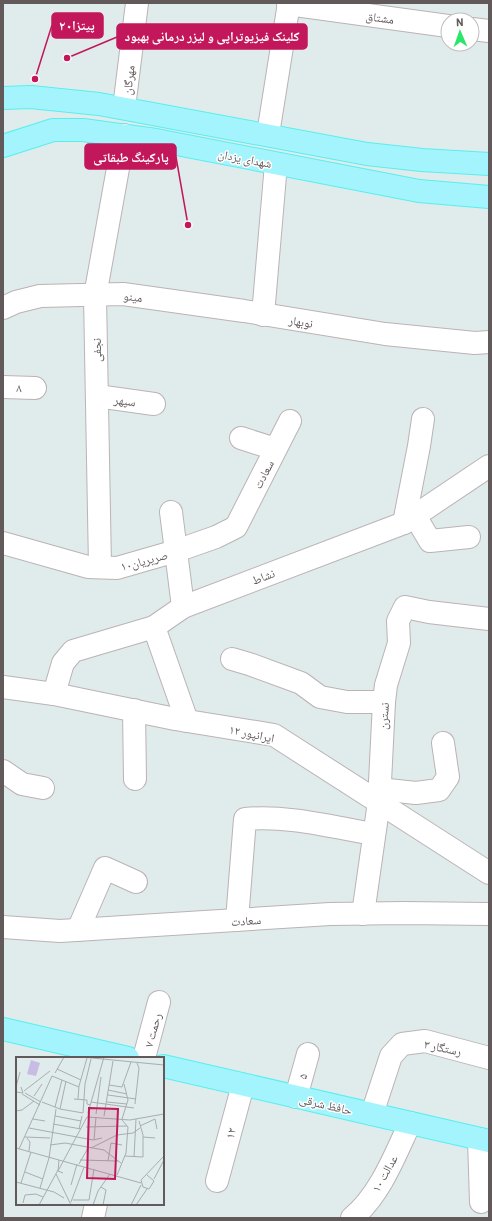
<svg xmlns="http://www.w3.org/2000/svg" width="492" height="1221" viewBox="0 0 492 1221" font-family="Barlow,'Noto Naskh Arabic',sans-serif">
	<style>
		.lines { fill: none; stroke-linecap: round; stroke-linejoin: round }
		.minor-casing { stroke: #bbb3b4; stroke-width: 24 }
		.major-casing { stroke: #57efed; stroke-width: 24 }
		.minor { stroke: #fff; stroke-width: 22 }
		.major { stroke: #a4f4fe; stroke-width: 22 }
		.labels { text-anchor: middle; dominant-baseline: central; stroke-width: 3; stroke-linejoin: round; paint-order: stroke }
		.street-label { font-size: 12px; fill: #61595a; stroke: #fff }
		.inset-road { fill: none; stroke: #a9adae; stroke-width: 1 }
		.view { fill: #c2185b; fill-opacity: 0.15; stroke: #c2185b; stroke-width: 2 }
		.inset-edge { fill: none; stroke: #61595a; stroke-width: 2 }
		.leader { fill: none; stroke: #c2185b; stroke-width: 1.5 }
		.callout-dot { fill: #c2185b; stroke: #fff; stroke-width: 1.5 }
		.callout { fill: #c2185b; stroke: #c2185b; stroke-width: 1.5 }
		.callout-label { font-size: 13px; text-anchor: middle; font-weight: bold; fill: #fff }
	</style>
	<rect width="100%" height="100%" fill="#e0ebec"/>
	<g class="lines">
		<!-- minor casing -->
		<g class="minor-casing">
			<g id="minor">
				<polyline points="288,4 448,26"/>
				<polyline points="472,29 489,31"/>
				<polyline points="124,108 137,3"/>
				<polyline points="268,134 289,3"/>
				<polyline points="3,308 16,302 40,296 123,294 244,311 385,334 475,343 489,342"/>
				<polyline points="263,315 276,164"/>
				<polyline points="3,387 35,388"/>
				<polyline points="97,396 154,404"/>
				<polyline points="241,438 275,449"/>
				<polyline points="171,512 183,607"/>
				<polyline points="415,516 430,541 469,537"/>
				<polyline points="404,523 419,446 423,419"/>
				<polyline points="3,543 88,567 117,568 176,551 216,537 236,527 290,421"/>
				<polyline points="100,567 95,296 124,135"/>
				<polyline points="154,627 187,721"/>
				<polyline points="232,659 249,664 301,683 320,697 347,702 384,702"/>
				<polyline points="3,687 54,694 175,719 274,735 489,873"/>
				<polyline points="54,694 63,663 73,651 154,627 183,607 404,523 489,466"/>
				<polyline points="134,710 135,779"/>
				<polyline points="3,771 22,784 43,788"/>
				<polyline points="379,789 416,793 439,790 448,777 443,743"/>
				<polyline points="363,914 379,802 384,702 386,685 399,643 398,621 405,607 429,612 489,619"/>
				<path d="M237 920 245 819C288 815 332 827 374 834"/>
				<polyline points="3,927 60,931 330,914 404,913 489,914"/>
				<polyline points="78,930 105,868 136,882"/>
				<polyline points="144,1058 159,1002"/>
				<polyline points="296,1097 308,1054"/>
				<polyline points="372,1114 391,1056 402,1044 425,1041 489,1058"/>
				<polyline points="479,1139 481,1202"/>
				<polyline points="217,1181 243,1085"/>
				<polyline points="93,1218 96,1204"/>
				<path d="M352 1218C380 1195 395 1155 410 1123"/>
			</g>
		</g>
		<!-- major casing -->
		<g class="major-casing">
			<g id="major">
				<polyline points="3,98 31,97 99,104 367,154 422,160 489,164"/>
				<polyline points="3,146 53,130 83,130 156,140 419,191 489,197"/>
				<polyline points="3,1029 128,1058"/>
				<polyline points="163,1066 489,1141"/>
			</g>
		</g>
		<!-- minor -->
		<use href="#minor" class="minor"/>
		<!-- major -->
		<use href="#major" class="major"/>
	</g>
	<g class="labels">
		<!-- street labels -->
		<g class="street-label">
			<text transform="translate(380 17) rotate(8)">مشتاق</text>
			<text transform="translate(128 80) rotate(-83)">مهرگان</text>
			<text transform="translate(245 158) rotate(11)">شهدای یزدان</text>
			<text transform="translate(133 296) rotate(6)">مینو</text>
			<text transform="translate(301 321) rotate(9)">نوبهار</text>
			<text transform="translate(96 350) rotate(-91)">نجفی</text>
			<text transform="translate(19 387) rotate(2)">۸</text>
			<text transform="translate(125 400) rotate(8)">سپهر</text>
			<text transform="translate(263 474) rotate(-63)">سعادت</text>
			<text transform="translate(144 560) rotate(-15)">صریریان۱۰</text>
			<text transform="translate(263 576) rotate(-21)">نشاط</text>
			<text transform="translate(383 716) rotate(-86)">نسترن</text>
			<text transform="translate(252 733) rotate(12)">ایرانپور ۱۲</text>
			<text transform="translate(246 920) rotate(-4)">سعادت</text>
			<text transform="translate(152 1030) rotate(-75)">رحمت ۷</text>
			<text transform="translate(443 1047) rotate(12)">رستگار ۳</text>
			<text transform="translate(302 1076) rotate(-74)">۵</text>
			<text transform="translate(326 1104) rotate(13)">حافظ شرقی</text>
			<text transform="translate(230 1133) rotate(-75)">۱۲</text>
			<text transform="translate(384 1173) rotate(-61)">عدالت ۱۰</text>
		</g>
	</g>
	<!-- overview -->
	<g transform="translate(16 1057)">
		<rect width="148" height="148" fill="#e0ebec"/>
		<path d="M15 3 24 6 20 19 11 17Z" fill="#c7bce4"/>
		<path class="inset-road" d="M66 0 148 8M41 12 65 23M39 16 48 0M36 19 63 30M93 28 106 30 115 5M0 30 4 15M92 33 111 37M8 34 34 14M0 35 7 36 5 30M9 36 25 45M6 37 24 48M92 38 120 42M18 39 26 27M58 42 71 43V47L74 48M62 42 63 29 71 1M26 45 44 52 67 56M75 45 118 51M91 45 111 47M119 47 123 11 121 6M39 50 46 23M44 52 50 24M0 54 6 53 18 44M67 56 69 27 75 2M72 56 88 0M80 57 85 20M39 59 65 64M88 59 97 4M17 62 29 64M106 62 112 43 108 27M37 67 65 72M124 69 139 62 141 72M70 70 111 69M13 71 77 83 86 81M63 72 66 59M9 80 34 81M127 80 139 81M11 81 14 85 13 94M78 83 80 60M34 88 49 86 88 93 105 106M0 91 125 126M75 91 101 78 117 76 124 71M3 92 36 19M109 99 127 100V78L123 64M118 100 120 62M43 103 42 114 47 116M64 103 102 104M92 104 95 86 106 88M63 107 72 91M42 114 71 60 114 63 148 57M9 115 27 122M40 117 55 148M101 118 110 96 112 70 106 63M131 118 138 124 133 132 127 130 125 123 148 99M138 122 148 103M0 125 38 135 48 141M5 126 15 95M55 128 61 107M85 130 90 133 87 148M24 131 33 101 40 52M57 143H73L78 112M55 145 68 110M7 146 9 138 20 137 27 140M23 148 42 113M77 148 82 134 94 117M115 148 125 128M120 148 131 132"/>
		<path class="view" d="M73 51 102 52 99 122 71 121Z"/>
		<rect width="148" height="148" class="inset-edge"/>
	</g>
	<!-- callouts -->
	<path class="leader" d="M35 79L52 25M67 58L117 37M188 225L176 157"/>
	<g class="callout-dot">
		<circle cx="35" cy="79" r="4"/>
		<circle cx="67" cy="58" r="4"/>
		<circle cx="188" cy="225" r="4"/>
	</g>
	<g class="callout">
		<rect x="52" y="13" width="51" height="25" rx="4"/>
		<rect x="117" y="24" width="190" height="25" rx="4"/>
		<rect x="85" y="144" width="91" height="25" rx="4"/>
	</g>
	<g class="callout-label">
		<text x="77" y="30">پیتزا۲۰</text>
		<text x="212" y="41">کلینک فیزیوتراپی و لیزر درمانی بهبود</text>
		<text x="131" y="162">پارکینگ طبقاتی</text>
	</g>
	<!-- border -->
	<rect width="492" height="1221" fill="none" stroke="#61595a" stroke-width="8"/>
	<!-- north arrow -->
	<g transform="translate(460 32) rotate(358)"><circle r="19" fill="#ffffff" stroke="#c0bdbd"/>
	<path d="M0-3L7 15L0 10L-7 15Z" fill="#2ce66c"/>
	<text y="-6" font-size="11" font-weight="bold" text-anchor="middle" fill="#61595a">N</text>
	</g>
</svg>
